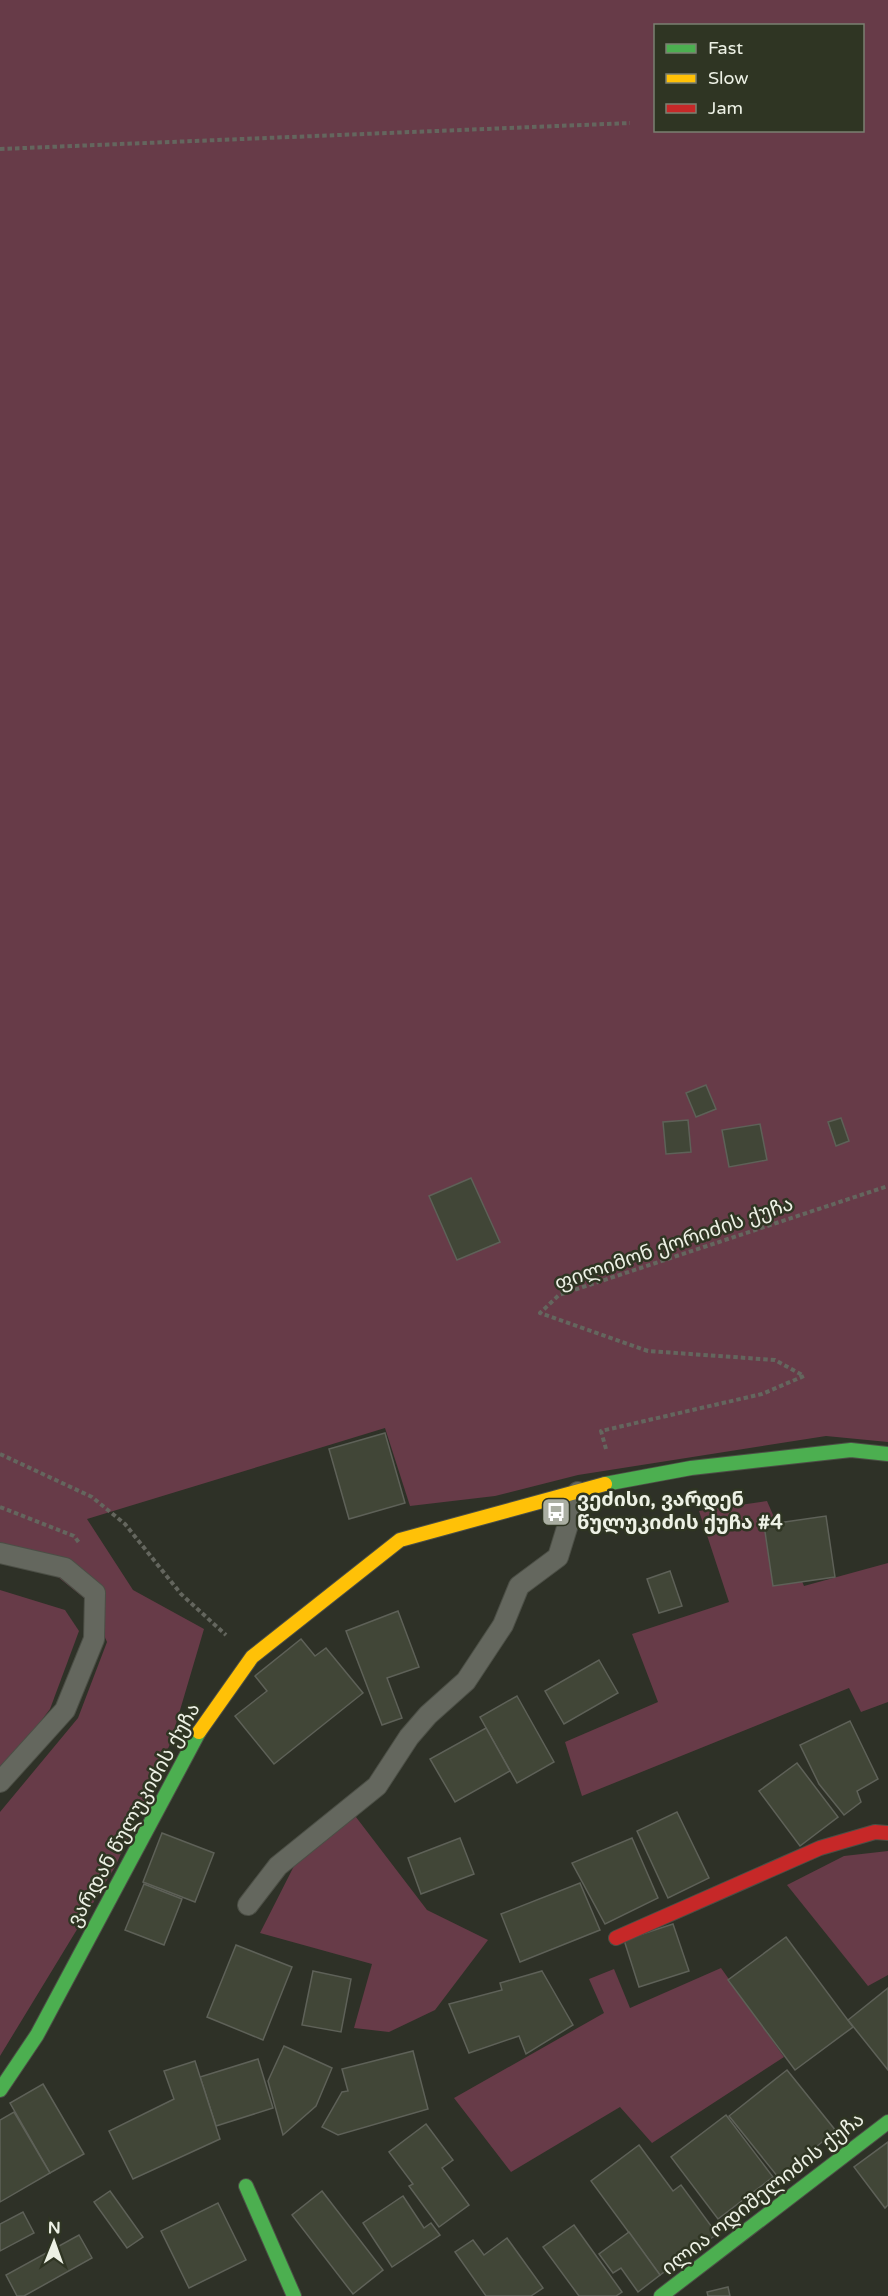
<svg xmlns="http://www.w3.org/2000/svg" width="888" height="2296" viewBox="0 0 888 2296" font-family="'Varela Round','Noto Sans Georgian',sans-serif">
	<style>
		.green { fill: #673b48; fill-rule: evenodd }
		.building { fill: #414637; stroke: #5e6158; stroke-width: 1.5 }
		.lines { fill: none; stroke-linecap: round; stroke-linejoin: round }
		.lane-casing { stroke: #4c4f46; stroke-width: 22 }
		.fast-casing { stroke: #4c4f46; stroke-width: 16 }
		.slow-casing { stroke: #4c4f46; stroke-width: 16 }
		.jam-casing { stroke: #4c4f46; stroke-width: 16 }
		.path { stroke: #64665e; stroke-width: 4; stroke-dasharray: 4.5 3; stroke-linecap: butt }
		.lane { stroke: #64675e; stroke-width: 20 }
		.fast { stroke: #4caf50; stroke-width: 14 }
		.slow { stroke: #ffc107; stroke-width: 14 }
		.jam { stroke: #c62828; stroke-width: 14 }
		.labels { text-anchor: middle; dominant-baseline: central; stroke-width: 5; stroke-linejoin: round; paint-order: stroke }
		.street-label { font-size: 20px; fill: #edf1e5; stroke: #2f3523 }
		.poi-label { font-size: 20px; font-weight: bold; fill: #edf1e5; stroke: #2f3523; text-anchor: start }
	</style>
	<rect width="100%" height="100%" fill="#2e3127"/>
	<!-- green -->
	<g class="green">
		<path d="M0 0H888V1442L826 1436 578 1475 495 1496 410 1506 385 1428 87 1519 133 1590 204 1629 170 1744 115 1867 0 2056V1812L78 1718 107 1642 89 1602 53 1573 0 1555ZM656 26H862V130H656Z"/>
		<polygon points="767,1501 804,1586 888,1563 888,1702 861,1712 849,1688 582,1796 565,1742 658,1702 632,1634 729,1602 699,1511"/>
		<polygon points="0,1590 65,1610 79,1631 50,1709 0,1775"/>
		<polygon points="346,1804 427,1910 488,1940 435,2010 389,2032 354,2028 372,1964 260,1933 294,1866"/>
		<polygon points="888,1851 888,1975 868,1986 787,1885 844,1856"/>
		<polygon points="721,1968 784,2057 652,2143 620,2107 511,2172 454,2098 604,2013 589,1979 614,1969 630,2008"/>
	</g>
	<!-- building -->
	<g class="building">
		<polygon points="706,1085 716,1109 696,1117 686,1093"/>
		<polygon points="841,1118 849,1141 836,1146 828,1122"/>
		<polygon points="688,1120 691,1152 666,1154 663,1122"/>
		<polygon points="760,1124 767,1160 729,1167 722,1130"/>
		<polygon points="471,1178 500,1242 457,1260 429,1196"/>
		<polygon points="385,1433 405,1503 349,1519 329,1449"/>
		<polygon points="826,1516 835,1577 773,1586 764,1525"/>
		<polygon points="670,1571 682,1606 659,1613 647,1579"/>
		<polygon points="398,1611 419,1667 387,1678 402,1718 382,1725 346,1631"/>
		<polygon points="301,1639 315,1656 326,1648 363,1693 274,1764 235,1716 267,1691 255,1676"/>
		<polygon points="599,1660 618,1693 564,1724 545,1691"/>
		<polygon points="517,1696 554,1762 517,1783 480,1717"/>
		<polygon points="850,1721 878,1779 857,1791 861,1802 844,1815 819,1784 800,1745"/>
		<polygon points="486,1728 510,1771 455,1802 430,1759"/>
		<polygon points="797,1763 838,1817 800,1846 759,1791"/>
		<polygon points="677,1812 709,1878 668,1898 637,1831"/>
		<polygon points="162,1833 214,1853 195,1902 143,1882"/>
		<polygon points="460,1838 474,1874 421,1894 408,1858"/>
		<polygon points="632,1838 658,1898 605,1924 572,1863"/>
		<polygon points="580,1883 600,1930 520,1962 501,1914"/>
		<polygon points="144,1884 182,1899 164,1945 125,1930"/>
		<polygon points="673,1924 689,1971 639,1987 624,1940"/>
		<polygon points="786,1937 853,2027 795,2070 728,1980"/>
		<polygon points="236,1945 292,1967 263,2040 207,2017"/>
		<polygon points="313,1971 351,1979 341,2032 302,2025"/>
		<polygon points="542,1971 573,2025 526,2054 519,2036 469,2053 449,2004 502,1990 500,1983"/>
		<polygon points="888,1988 888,2070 848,2020"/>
		<polygon points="284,2046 332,2068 316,2106 283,2135 268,2081"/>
		<polygon points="413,2051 428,2109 338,2135 322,2127 342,2092 348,2091 342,2069"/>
		<polygon points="258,2059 273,2108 216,2126 200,2077"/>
		<polygon points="195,2061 220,2139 133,2179 109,2131 174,2099 164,2071"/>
		<polygon points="787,2070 836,2131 778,2177 729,2116"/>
		<polygon points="43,2084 84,2154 50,2173 10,2103"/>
		<polygon points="14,2112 50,2173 0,2202 0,2120"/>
		<polygon points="726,2115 773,2177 718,2219 671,2157"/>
		<polygon points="426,2124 453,2160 442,2168 469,2205 439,2227 409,2186 413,2184 389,2152"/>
		<polygon points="888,2142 888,2205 885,2208 854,2167"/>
		<polygon points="639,2145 673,2191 681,2185 717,2234 660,2275 591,2181"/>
		<polygon points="110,2191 143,2237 127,2248 94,2202"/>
		<polygon points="322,2191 383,2270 353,2294 292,2215"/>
		<polygon points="403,2196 424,2228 431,2223 440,2235 392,2267 363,2223"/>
		<polygon points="218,2203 246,2260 189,2288 161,2231"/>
		<polygon points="23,2212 34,2233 0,2251 0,2224"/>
		<polygon points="574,2225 622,2292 616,2296 579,2296 543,2247"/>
		<polygon points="629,2232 660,2275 638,2292 621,2268 613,2273 599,2254"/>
		<polygon points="79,2235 92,2258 24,2296 17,2296 6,2275"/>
		<polygon points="507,2238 543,2288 531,2296 486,2296 455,2252 473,2240 484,2255"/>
		<polygon points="728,2287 730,2296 708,2296 707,2292"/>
	</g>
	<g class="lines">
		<!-- lane casing -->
		<g class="lane-casing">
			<g id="lane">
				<polyline points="0,1553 65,1568 95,1593 94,1639 65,1710 0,1782"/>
				<polyline points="248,1905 278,1866 377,1786 409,1737 428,1715 466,1681 503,1625 519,1586 558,1557 578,1492"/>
			</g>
		</g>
		<!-- fast casing -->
		<g class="fast-casing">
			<g id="fast">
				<polyline points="605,1484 691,1468 851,1450 888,1454"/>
				<polyline points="0,2090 37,2035 199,1732"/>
				<polyline points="246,2186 294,2296"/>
				<polyline points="661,2296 888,2122"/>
			</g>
		</g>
		<!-- slow casing -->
		<g class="slow-casing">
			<polyline id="slow" points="199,1732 252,1657 400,1540 605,1484"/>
		</g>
		<!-- jam casing -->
		<g class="jam-casing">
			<polyline id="jam" points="616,1938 820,1848 875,1832 888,1833"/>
		</g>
		<!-- path -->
		<g class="path">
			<polyline points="0,149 630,123"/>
			<polyline points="606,1449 601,1431 762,1394 804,1376 775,1360 648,1351 540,1313 559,1295 888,1186"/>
			<polyline points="0,1454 92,1497 125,1524 181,1594 226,1635"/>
			<polyline points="0,1507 74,1536 80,1544"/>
		</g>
		<!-- lane -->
		<use href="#lane" class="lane"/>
		<!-- fast -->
		<use href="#fast" class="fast"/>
		<!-- slow -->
		<use href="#slow" class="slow"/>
		<!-- jam -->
		<use href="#jam" class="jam"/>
	</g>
	<!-- icons -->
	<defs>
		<g id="bus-square" transform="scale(1.5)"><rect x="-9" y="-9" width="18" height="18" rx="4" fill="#aaaea2" stroke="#2f3523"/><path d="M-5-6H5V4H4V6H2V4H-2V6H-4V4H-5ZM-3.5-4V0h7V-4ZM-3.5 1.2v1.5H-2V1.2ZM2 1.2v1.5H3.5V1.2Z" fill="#fff"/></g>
	</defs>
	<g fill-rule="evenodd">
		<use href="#bus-square" x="556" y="1512"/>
	</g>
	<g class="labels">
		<!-- street labels -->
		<g class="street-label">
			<text transform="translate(674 1244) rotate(-19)">ფილიმონ ქორიძის ქუჩა</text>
			<text transform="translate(134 1815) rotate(-61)">ვარდან წულუკიძის ქუჩა</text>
			<text transform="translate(763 2194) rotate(-38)">ილია ოდიშელიძის ქუჩა</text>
		</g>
		<!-- poi labels -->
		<g class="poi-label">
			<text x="577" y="1500">ვეძისი, ვარდენ<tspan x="577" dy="23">წულუკიძის ქუჩა #4</tspan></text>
		</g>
	</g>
	<!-- legend -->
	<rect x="654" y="24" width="210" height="108" fill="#2f3523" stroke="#7b8071" stroke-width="1.5"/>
	<rect x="666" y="44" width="30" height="9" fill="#4caf50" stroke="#7b8071" stroke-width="1.5"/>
	<text x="708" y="54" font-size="18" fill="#edf1e5">Fast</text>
	<rect x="666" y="74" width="30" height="9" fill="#ffc107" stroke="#7b8071" stroke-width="1.5"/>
	<text x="708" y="84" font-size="18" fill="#edf1e5">Slow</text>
	<rect x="666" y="104" width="30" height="9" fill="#c62828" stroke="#7b8071" stroke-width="1.5"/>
	<text x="708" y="114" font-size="18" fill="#edf1e5">Jam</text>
	<!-- north arrow -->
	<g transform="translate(54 2242) rotate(1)" stroke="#2f3523" stroke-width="4.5" paint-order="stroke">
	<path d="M0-4.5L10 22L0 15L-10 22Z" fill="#edf1e5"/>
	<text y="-9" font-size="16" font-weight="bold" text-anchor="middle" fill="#edf1e5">N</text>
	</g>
</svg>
